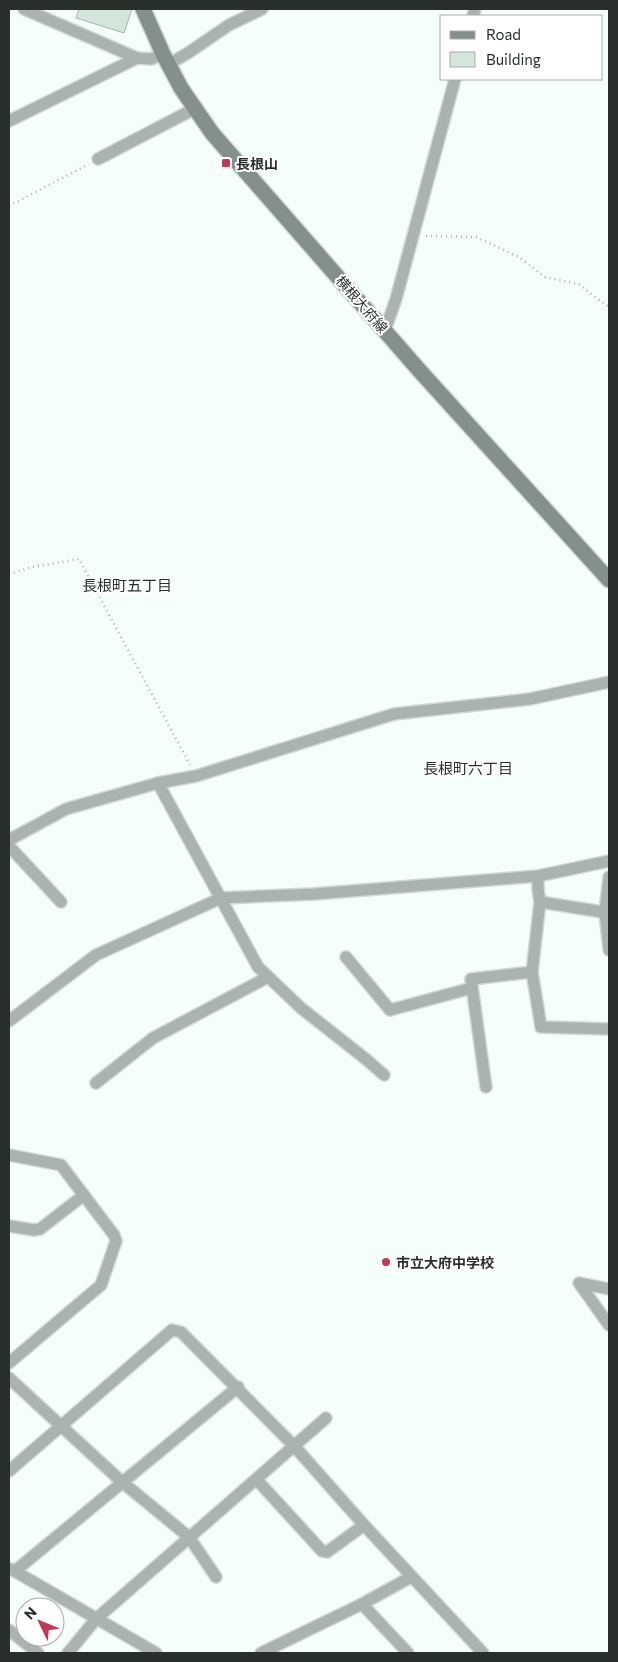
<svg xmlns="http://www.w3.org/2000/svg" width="618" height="1662" viewBox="0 0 618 1662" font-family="Commissioner,'Noto Sans JP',sans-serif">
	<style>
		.building { fill: #d2e6db; stroke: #a5b7ad }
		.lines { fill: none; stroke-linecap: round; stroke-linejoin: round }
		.street-casing { stroke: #cfdad3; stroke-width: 14 }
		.secondary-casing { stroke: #cfdad3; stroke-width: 18 }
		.path { stroke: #abb5af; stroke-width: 2.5; stroke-dasharray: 1 4; stroke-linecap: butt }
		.street { stroke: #abb3af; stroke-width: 11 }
		.secondary { stroke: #84908a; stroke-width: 15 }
		.poi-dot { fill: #c63657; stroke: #fff; stroke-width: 2 }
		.labels { text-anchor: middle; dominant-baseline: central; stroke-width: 4; stroke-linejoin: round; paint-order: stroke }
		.poi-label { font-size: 14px; font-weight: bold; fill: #29302c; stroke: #fff; text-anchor: start }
		.street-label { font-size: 14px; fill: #29302c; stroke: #fff }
		.neighbourhood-label { font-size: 15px; fill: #29302c; stroke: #fff }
	</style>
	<rect width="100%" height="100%" fill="#f3fff8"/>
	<!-- building -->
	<polygon class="building" points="79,9 132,9 124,33 76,18"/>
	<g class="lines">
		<!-- street casing -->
		<g class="street-casing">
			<g id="street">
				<polyline points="24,9 137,58 151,59 163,54"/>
				<polyline points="473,16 475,9"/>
				<polyline points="169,64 188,53 229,25 262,9"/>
				<polyline points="9,121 137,58"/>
				<polyline points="98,159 194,109"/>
				<polyline points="385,330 396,299 455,79"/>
				<polyline points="158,783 258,967 301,1008 367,1060 384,1075"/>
				<polyline points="9,840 66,809 158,783 196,776 394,714 530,699 609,682"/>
				<polyline points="9,846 61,902"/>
				<polyline points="538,876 538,889 540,902 609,913"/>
				<polyline points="609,877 605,912 609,950"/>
				<polyline points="540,902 532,972 541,1027 609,1029"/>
				<polyline points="346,957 390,1010 472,988"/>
				<polyline points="9,1021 96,955 221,898 314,894 538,876 609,861"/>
				<polyline points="96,1083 153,1038 268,977"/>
				<polyline points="486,1087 471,979 532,972"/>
				<polyline points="9,1155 61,1165 114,1235 116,1241 101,1285 9,1363"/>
				<polyline points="9,1226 34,1230 40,1229 84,1195"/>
				<polyline points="609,1289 579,1283 609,1325"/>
				<polyline points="9,1378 122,1482 189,1537 216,1577"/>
				<polyline points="9,1471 172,1330 181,1332 295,1447 364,1525 483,1653"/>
				<polyline points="257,1480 322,1551 327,1552 364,1525"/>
				<polyline points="11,1569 156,1653"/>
				<polyline points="15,1571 238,1387"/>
				<polyline points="362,1604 408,1653"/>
				<polyline points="9,1630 38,1653"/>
				<polyline points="68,1653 96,1619 326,1418"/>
				<polyline points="261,1653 362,1604 411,1577"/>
			</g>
		</g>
		<!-- secondary casing -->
		<g class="secondary-casing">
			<polyline id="secondary" points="143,9 163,54 181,88 212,133 419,370 609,580"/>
		</g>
		<!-- path -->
		<g class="path">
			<polyline points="9,206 89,164"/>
			<polyline points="426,236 476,237 519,257 545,277 579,284 592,295 609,307"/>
			<polyline points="9,574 32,567 79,559 190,765"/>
		</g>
		<!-- street -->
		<use href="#street" class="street"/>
		<!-- secondary -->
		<use href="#secondary" class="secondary"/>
	</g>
	<!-- markers -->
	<g class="poi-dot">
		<rect x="221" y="158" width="10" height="10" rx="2.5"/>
		<circle cx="386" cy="1262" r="5"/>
	</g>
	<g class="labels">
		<!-- poi labels -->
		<g class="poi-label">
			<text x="236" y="163">長根山</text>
			<text x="396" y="1262">市立大府中学校</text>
		</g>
		<!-- street labels -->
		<g class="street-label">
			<text transform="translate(362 304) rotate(49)">横根大府線</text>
		</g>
		<!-- neighbourhood labels -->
		<g class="neighbourhood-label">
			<text x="127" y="585">長根町五丁目</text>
			<text x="468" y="768">長根町六丁目</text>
		</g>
	</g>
	<!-- border -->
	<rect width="618" height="1662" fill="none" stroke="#29302c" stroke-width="20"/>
	<!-- legend -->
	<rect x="440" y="15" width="162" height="65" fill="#ffffff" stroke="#a9acab"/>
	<rect x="450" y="31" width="25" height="8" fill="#84908a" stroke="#a9acab"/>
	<text x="486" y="40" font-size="15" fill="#29302c">Road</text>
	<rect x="450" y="52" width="25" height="15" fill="#d2e6db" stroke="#a9acab"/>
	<text x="486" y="65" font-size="15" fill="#29302c">Building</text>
	<!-- north arrow -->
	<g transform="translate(40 1622) rotate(313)"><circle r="24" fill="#ffffff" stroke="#a9acab"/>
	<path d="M0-4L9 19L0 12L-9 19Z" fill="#c63657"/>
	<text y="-8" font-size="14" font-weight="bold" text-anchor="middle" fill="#29302c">N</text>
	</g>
</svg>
